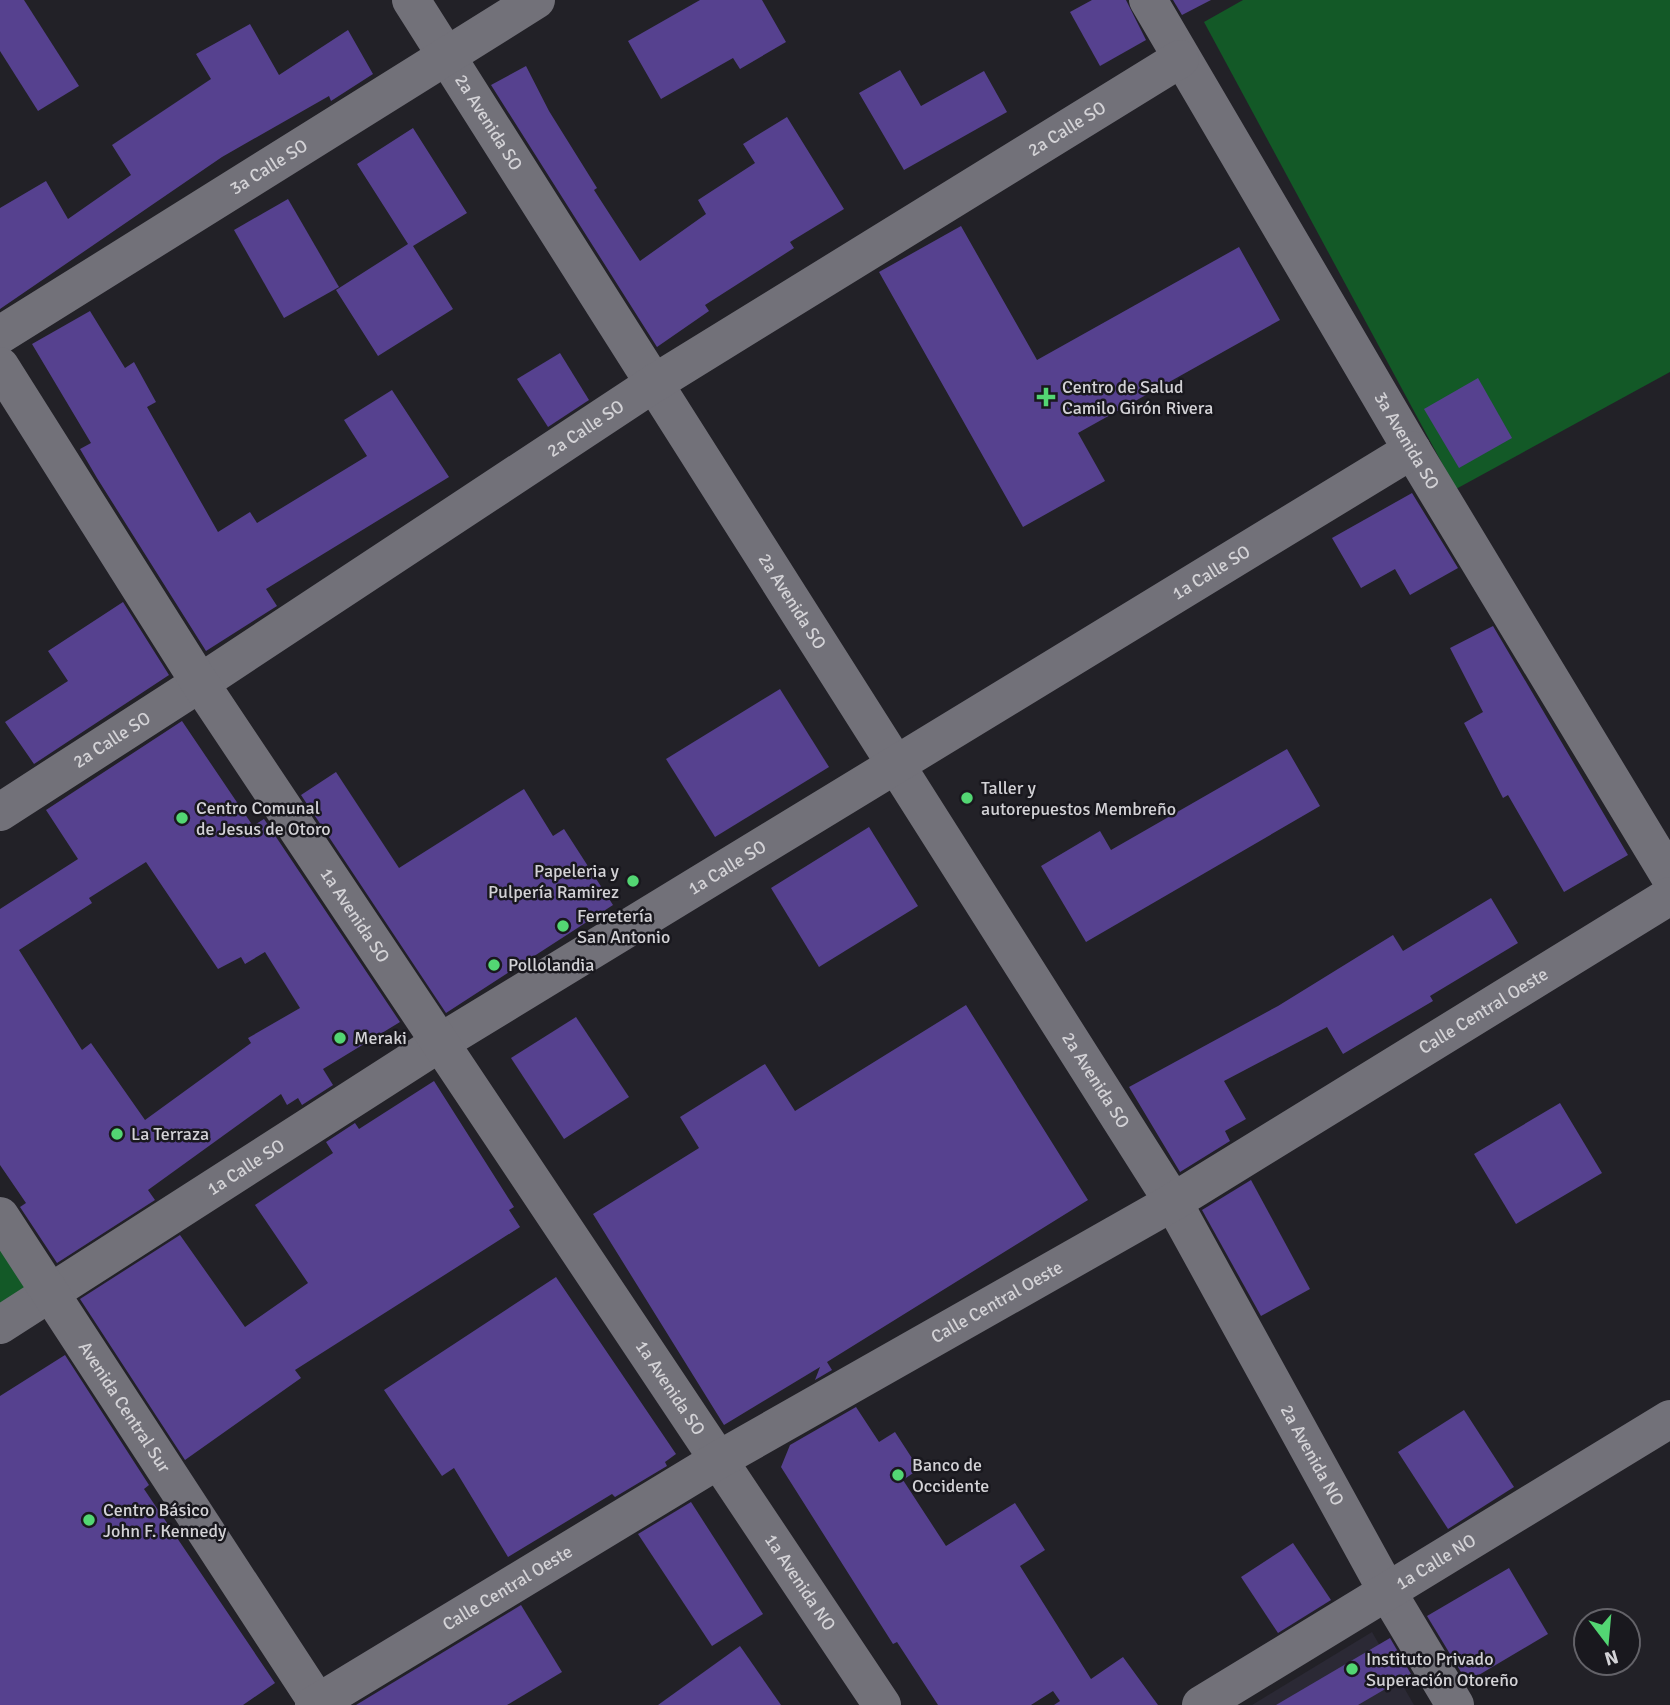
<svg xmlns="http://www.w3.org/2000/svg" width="1670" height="1705" viewBox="0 0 1670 1705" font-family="Signika,sans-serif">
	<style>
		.built { fill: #2b2935 }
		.green { fill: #135927 }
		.building { fill: #56418f; fill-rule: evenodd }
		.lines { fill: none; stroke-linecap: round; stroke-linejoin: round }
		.minor { stroke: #727179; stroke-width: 38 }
		.tertiary { stroke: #727179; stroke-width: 38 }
		.poi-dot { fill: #53d673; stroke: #19181e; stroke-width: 2.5 }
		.labels { text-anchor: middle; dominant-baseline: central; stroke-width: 5; stroke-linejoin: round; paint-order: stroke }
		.street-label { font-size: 18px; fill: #d3d2d6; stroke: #19181e }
		.poi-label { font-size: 18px; fill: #d3d2d6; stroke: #19181e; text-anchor: start }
	</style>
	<rect width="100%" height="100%" fill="#222127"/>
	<!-- built -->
	<polygon class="built" points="1372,1632 1414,1705 1252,1705"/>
	<!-- green -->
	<g class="green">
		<polygon points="1243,0 1670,0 1670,372 1456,489 1204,22"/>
		<polygon points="0,1240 34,1294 0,1314"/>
	</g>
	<!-- building -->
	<g class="building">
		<polygon points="0,0 24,0 79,86 38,111 0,51"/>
		<polygon points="700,0 762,0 786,42 740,69 733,58 661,99 628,41"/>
		<polygon points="1092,0 1126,0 1146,40 1100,66 1070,12"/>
		<polygon points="1173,0 1211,0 1182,15"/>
		<polygon points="250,24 279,75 348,30 373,74 331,101 329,96 222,157 0,309 0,208 46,181 68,219 131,175 112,145 211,79 196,54"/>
		<polygon points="526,66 549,111 597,188 594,190 640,261 706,214 698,200 755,163 743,144 787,117 844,209 790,242 794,248 705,305 709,311 657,347 491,85"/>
		<polygon points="900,70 921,106 984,71 1007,112 904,170 859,93"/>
		<polygon points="413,128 467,213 413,246 453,309 378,356 336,290 408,244 357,164"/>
		<polygon points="288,199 339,287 284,318 234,230"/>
		<polygon points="961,226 1037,360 1239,247 1280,320 1078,433 1105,481 1023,527 879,272"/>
		<polygon points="90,311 125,368 134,362 156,402 147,407 218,532 250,512 257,523 367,456 344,420 392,390 449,477 266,589 277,606 206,651 97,478 80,449 91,443 32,344"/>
		<polygon points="560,353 589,400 548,427 517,379"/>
		<polygon points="1478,378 1512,438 1459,468 1424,409"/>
		<polygon points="1412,493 1458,568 1410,595 1395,569 1361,588 1332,538"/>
		<polygon points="123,602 169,675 34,764 5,722 68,681 48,651"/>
		<polygon points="1493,626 1628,855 1564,892 1508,795 1503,798 1464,723 1483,712 1450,648"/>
		<polygon points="780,689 829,767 715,837 666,759"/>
		<path d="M182 721 253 826 264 819 400 1022 323 1069 333 1085 302 1105 298 1098 287 1105 281 1094 148 1190 155 1200 57 1263 20 1207 26 1203 0 1165V909L78 859 46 810ZM146 862 218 969 241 957 245 964 265 952 300 1008 248 1038 251 1043 145 1120 91 1043 82 1050 19 950 92 903 89 898Z"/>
		<polygon points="1287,749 1320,806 1086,942 1041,866 1100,831 1111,850"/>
		<polygon points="336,772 399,868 524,789 553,836 564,829 613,905 446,1013 301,795"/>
		<polygon points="869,827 918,906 819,967 771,888"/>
		<polygon points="1491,898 1518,943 1430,996 1433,1001 1343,1054 1327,1027 1224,1081 1246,1119 1225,1131 1230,1141 1180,1172 1129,1087 1278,1006 1393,935 1403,951"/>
		<polygon points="966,1005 1088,1200 827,1362 832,1370 815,1380 820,1367 724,1425 593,1214 699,1148 680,1117 765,1064 795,1111"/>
		<polygon points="576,1017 629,1097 564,1139 511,1058"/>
		<polygon points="434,1081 514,1207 509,1210 520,1227 295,1370 301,1378 185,1460 80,1299 180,1235 245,1327 308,1283 255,1205 333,1153 326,1142 355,1123 359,1129"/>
		<polygon points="1560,1103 1602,1173 1516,1224 1474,1154"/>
		<polygon points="1251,1180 1310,1289 1261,1316 1202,1210"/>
		<polygon points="556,1277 676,1454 665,1462 667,1466 615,1497 612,1494 508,1557 454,1468 442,1476 384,1390"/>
		<polygon points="65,1355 149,1485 144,1489 275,1683 243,1705 0,1705 0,1396"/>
		<polygon points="856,1407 879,1442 895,1432 919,1469 903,1480 946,1546 1015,1503 1045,1550 1020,1566 1091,1679 1123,1657 1158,1705 1054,1705 1060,1701 1053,1691 1031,1705 938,1705 897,1642 893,1644 781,1467 790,1445"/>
		<polygon points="1464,1410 1514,1487 1448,1529 1398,1452"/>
		<polygon points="691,1502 763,1614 712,1646 638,1534"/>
		<polygon points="1293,1543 1331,1600 1278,1633 1241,1577"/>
		<polygon points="1509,1568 1548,1634 1467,1682 1427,1616"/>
		<polygon points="521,1605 562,1672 507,1705 356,1705"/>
		<polygon points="1390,1638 1411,1674 1358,1705 1276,1705"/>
		<polygon points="740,1646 781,1705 658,1705"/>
	</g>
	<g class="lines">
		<!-- minor -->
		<g class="minor">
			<path id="s1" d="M411 0 1173 1202 1388 1593 1455 1705"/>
			<path id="s2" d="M1148 0 1412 450 1670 877"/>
			<path id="s3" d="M0 335 536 0"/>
			<path id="s4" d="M0 812 200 683 653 384 1180 59"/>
			<path id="s5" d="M0 1325 441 1042 1412 450"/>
			<path id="s6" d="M1201 1705 1670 1419"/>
		</g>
		<!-- tertiary -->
		<g class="tertiary">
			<path id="s7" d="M0 366 200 683 882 1705"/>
			<path id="s8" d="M0 1216 319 1705"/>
			<path id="s9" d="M314 1705 720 1459 1173 1202 1670 896"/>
		</g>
	</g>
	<!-- markers -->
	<g class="poi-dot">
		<path d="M1042.5 386.5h7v7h7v7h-7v7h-7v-7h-7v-7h7z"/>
		<circle cx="967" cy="798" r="7"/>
		<circle cx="182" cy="818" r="7"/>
		<circle cx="633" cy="881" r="7"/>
		<circle cx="563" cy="926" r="7"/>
		<circle cx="494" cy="965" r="7"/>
		<circle cx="340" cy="1038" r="7"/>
		<circle cx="117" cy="1134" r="7"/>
		<circle cx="898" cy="1475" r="7"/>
		<circle cx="89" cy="1520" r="7"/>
		<circle cx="1352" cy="1669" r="7"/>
	</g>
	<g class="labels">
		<!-- street labels -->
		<g class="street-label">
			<text stroke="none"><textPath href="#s1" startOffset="145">2a Avenida SO</textPath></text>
			<text stroke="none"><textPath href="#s4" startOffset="1267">2a Calle SO</textPath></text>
			<text stroke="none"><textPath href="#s3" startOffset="317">3a Calle SO</textPath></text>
			<text stroke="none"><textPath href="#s4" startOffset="700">2a Calle SO</textPath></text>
			<text stroke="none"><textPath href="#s2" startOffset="511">3a Avenida SO</textPath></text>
			<text stroke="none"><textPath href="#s5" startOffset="1426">1a Calle SO</textPath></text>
			<text stroke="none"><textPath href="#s1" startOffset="712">2a Avenida SO</textPath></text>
			<text stroke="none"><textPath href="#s4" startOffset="133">2a Calle SO</textPath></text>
			<text stroke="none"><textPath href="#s5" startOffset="859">1a Calle SO</textPath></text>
			<text stroke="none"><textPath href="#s7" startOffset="654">1a Avenida SO</textPath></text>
			<text stroke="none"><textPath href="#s9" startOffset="1360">Calle Central Oeste</textPath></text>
			<text stroke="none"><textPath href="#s1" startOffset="1279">2a Avenida SO</textPath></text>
			<text stroke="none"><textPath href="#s5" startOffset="292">1a Calle SO</textPath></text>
			<text stroke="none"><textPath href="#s9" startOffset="793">Calle Central Oeste</textPath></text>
			<text stroke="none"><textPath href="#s7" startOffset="1222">1a Avenida SO</textPath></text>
			<text stroke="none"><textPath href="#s8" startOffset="228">Avenida Central Sur</textPath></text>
			<text stroke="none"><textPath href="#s1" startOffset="1712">2a Avenida NO</textPath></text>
			<text stroke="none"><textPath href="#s6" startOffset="275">1a Calle NO</textPath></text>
			<text stroke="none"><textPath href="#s7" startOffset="1456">1a Avenida NO</textPath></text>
			<text stroke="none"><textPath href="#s9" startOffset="226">Calle Central Oeste</textPath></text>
		</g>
		<!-- poi labels -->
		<g class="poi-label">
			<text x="1062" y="387">Centro de Salud<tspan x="1062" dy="21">Camilo Girón Rivera</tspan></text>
			<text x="981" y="788">Taller y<tspan x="981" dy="21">autorepuestos Membreño</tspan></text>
			<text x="196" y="808">Centro Comunal<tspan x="196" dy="21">de Jesus de Otoro</tspan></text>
			<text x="619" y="871" text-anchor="end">Papeleria y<tspan x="619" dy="21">Pulpería Ramirez</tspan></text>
			<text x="577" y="916">Ferretería<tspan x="577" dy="21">San Antonio</tspan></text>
			<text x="508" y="965">Pollolandia</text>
			<text x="354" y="1038">Meraki</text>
			<text x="131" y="1134">La Terraza</text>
			<text x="912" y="1465">Banco de<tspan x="912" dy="21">Occidente</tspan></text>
			<text x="103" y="1510">Centro Básico<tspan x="103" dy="21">John F. Kennedy</tspan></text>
			<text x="1366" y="1659">Instituto Privado<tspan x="1366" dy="21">Superación Otoreño</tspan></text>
		</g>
	</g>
	<!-- north arrow -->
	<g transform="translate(1607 1642) rotate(164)"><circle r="33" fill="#19181e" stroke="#636268" stroke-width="2"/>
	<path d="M0-5L12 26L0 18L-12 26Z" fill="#53d673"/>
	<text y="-10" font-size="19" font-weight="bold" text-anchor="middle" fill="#d3d2d6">N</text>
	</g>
</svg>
